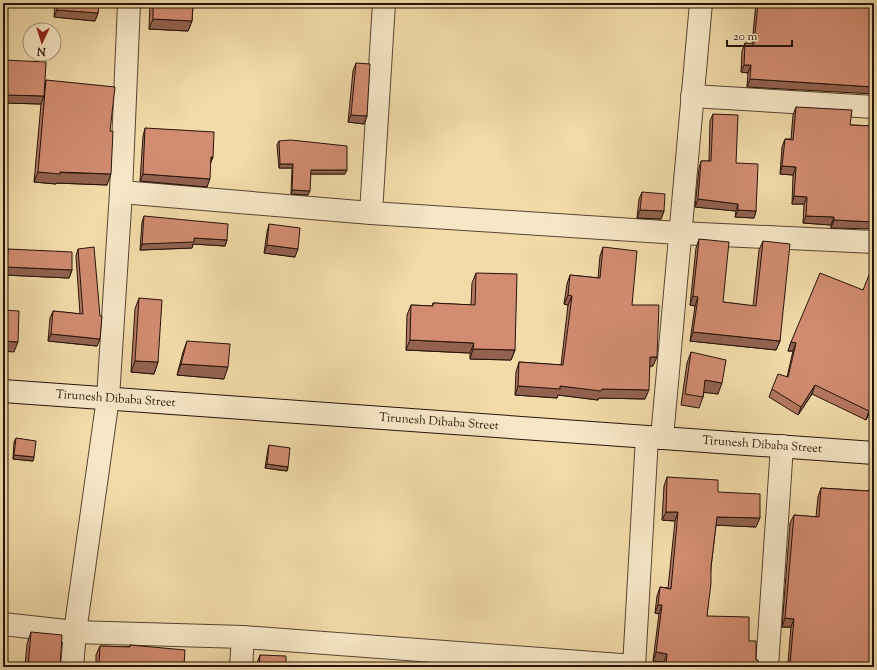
<svg xmlns="http://www.w3.org/2000/svg" width="877" height="670" viewBox="0 0 877 670" font-family="'Sorts Mill Goudy',serif">
	<style>
		.lines { fill: none; stroke-linecap: round; stroke-linejoin: round }
		.minor-casing { stroke: #584531; stroke-width: 24 }
		.secondary-casing { stroke: #251309; stroke-width: 24 }
		.minor { stroke: #f7e7c7; stroke-width: 22 }
		.secondary { stroke: #f7e7c7; stroke-width: 22 }
		.wall { fill: #b47861; stroke: #251309 }
		.shaded-wall { fill: #92624f; stroke: #251309 }
		.building { fill: #d18c71; stroke: #251309 }
		.labels { text-anchor: middle; dominant-baseline: central; stroke-width: 4; stroke-linejoin: round; paint-order: stroke }
		.street-label { font-size: 12px; fill: #251309; stroke: #f7e7c7 }
	</style>
	<rect width="100%" height="100%" fill="#f2daa9"/>
	<filter id="stains"><feTurbulence type="fractalNoise" baseFrequency=".005" numOctaves="4"/><feColorMatrix values="0 0 0 0 .2 0 0 0 0 .09 0 0 0 0 .02 0 0 0 .5 -.17"/></filter>
	<radialGradient id="worn" r=".72"><stop offset=".6" stop-color="#630" stop-opacity="0"/><stop offset="1" stop-color="#630" stop-opacity=".3"/></radialGradient>
	<g class="lines">
		<!-- minor casing -->
		<g class="minor-casing">
			<g id="minor">
				<polyline points="692,96 874,107"/>
				<polyline points="121,192 371,213 679,233 874,242"/>
				<polyline points="371,213 384,3"/>
				<polyline points="662,438 701,3"/>
				<polyline points="3,624 75,632 243,637 634,666"/>
				<polyline points="72,667 75,632 108,398 121,192 129,3"/>
				<polyline points="241,667 243,637"/>
				<polyline points="634,667 647,437"/>
				<polyline points="767,667 782,446"/>
			</g>
		</g>
		<!-- secondary casing -->
		<g class="secondary-casing">
			<g id="secondary">
				<path id="s1" d="M3 391 874 453"/>
			</g>
		</g>
		<!-- minor -->
		<use href="#minor" class="minor"/>
		<!-- secondary -->
		<use href="#secondary" class="secondary"/>
	</g>
	<!-- wall -->
	<g class="wall">
		<polygon points="31,3 99,3 98,13 95,21 54,17 55,4"/>
		<polygon points="150,3 225,3 223,7 193,6 192,21 188,31 149,29"/>
		<polygon points="756,3 874,3 747,87 748,73 741,72 742,51 745,43 752,44"/>
		<polygon points="3,60 45,85 46,80 110,131 107,185 56,183 56,184 34,182 41,104 6,103"/>
		<polygon points="356,63 367,116 364,124 348,122 353,71"/>
		<polygon points="796,107 850,125 874,126 831,228 831,225 803,223 804,204 792,204 793,175 780,174 782,147 785,139 791,139 793,115"/>
		<polygon points="713,114 736,163 756,211 754,218 735,217 736,211 695,207 699,168 701,161 709,161 710,121"/>
		<polygon points="145,128 213,157 210,164 207,187 140,181 143,136"/>
		<polygon points="279,141 345,174 310,174 308,195 291,194 292,168 279,168 277,145"/>
		<polygon points="642,192 664,211 661,219 637,218 639,199"/>
		<polygon points="144,216 227,240 225,246 193,244 192,248 140,250 142,222"/>
		<polygon points="269,224 295,257 264,253 267,232"/>
		<polygon points="699,239 723,302 753,306 759,250 763,241 780,341 776,350 690,341 695,306 690,305 696,248"/>
		<polygon points="603,247 632,305 653,366 650,366 645,399 599,398 598,400 558,395 557,398 515,395 516,372 519,362 561,365 568,305 564,304 567,284 570,275 598,278 600,256"/>
		<polygon points="8,249 72,270 69,278 4,275 5,257"/>
		<polygon points="78,249 97,346 48,341 50,318 53,311 80,314 76,256"/>
		<polygon points="476,273 515,350 511,360 470,359 470,353 406,350 407,315 411,305 432,306 433,303 471,305 472,283"/>
		<polygon points="874,277 874,402 866,420 812,394 798,415 769,397 772,389 787,377 793,351 788,351 791,342 863,290"/>
		<polygon points="139,298 158,362 154,374 131,372 135,309"/>
		<polygon points="187,341 224,379 177,375 183,352"/>
		<polygon points="691,352 718,394 704,392 703,397 699,408 681,405 687,363"/>
		<polygon points="16,438 33,461 13,459 14,442"/>
		<polygon points="269,445 288,467 287,471 265,468 268,449"/>
		<polygon points="667,477 718,492 756,527 716,525 711,567 707,616 749,641 756,660 761,667 664,667 664,662 653,661 659,614 655,613 657,596 660,587 668,588 675,521 662,520 664,486"/>
		<polygon points="821,488 868,491 870,488 874,667 788,663 791,627 782,627 790,523 794,515 816,517 818,497"/>
		<polygon points="31,632 60,667 25,667 27,644"/>
		<polygon points="130,645 184,665 218,667 89,667 91,664 96,664 96,655 100,646 129,647"/>
		<polygon points="260,655 286,667 257,667 257,663"/>
	</g>
	<!-- shaded-wall -->
	<g class="shaded-wall">
		<polygon points="31,3 56,3 55,4"/>
		<polygon points="190,3 225,3 223,7 189,6"/>
		<polygon points="57,10 98,13 95,21 54,17"/>
		<polygon points="153,19 192,21 188,31 149,29"/>
		<polygon points="744,65 751,65 748,73 741,72"/>
		<polygon points="750,79 874,87 874,94 747,87"/>
		<polygon points="7,95 44,96 41,104 4,103"/>
		<polygon points="351,115 367,116 364,124 348,122"/>
		<polygon points="211,157 213,157 210,164"/>
		<polygon points="280,164 293,164 292,168 279,168"/>
		<polygon points="782,166 796,167 793,175 780,174"/>
		<polygon points="311,170 347,170 345,174 309,174"/>
		<polygon points="38,172 111,174 107,185 56,183 56,184 34,182"/>
		<polygon points="143,174 210,179 207,187 140,181"/>
		<polygon points="292,190 310,191 308,195 291,194"/>
		<polygon points="794,196 807,197 804,204 792,204"/>
		<polygon points="698,199 738,204 736,211 695,207"/>
		<polygon points="640,210 664,211 661,219 637,218"/>
		<polygon points="738,210 756,211 754,218 735,217"/>
		<polygon points="806,216 834,217 831,225 803,223"/>
		<polygon points="834,220 874,222 874,229 831,228"/>
		<polygon points="194,238 227,240 225,246 193,244 192,248 140,250 142,244"/>
		<polygon points="267,245 298,249 295,257 264,253"/>
		<polygon points="7,267 72,270 69,278 4,275"/>
		<polygon points="568,295 572,296 568,305 564,304"/>
		<polygon points="693,296 698,297 695,306 690,305"/>
		<polygon points="693,332 780,341 776,350 690,341"/>
		<polygon points="51,334 100,339 97,346 48,341"/>
		<polygon points="410,340 474,343 470,353 406,350"/>
		<polygon points="3,341 18,342 14,352 3,351"/>
		<polygon points="791,342 796,343 793,351 788,351"/>
		<polygon points="473,349 515,350 511,360 470,359"/>
		<polygon points="650,357 657,357 653,366 647,366"/>
		<polygon points="135,361 158,362 154,374 131,372"/>
		<polygon points="181,364 228,367 224,379 177,375"/>
		<polygon points="705,380 722,383 718,394 701,392"/>
		<polygon points="815,385 812,394 798,415 801,407"/>
		<polygon points="518,386 560,386 602,389 649,390 645,399 599,398 598,400 558,395 557,398 515,395"/>
		<polygon points="874,400 874,402 866,420 869,411"/>
		<polygon points="14,455 34,457 33,461 13,459"/>
		<polygon points="267,464 288,467 287,471 265,468"/>
		<polygon points="666,512 678,512 675,521 662,520"/>
		<polygon points="717,517 760,518 756,527 714,525"/>
		<polygon points="658,605 662,605 659,614 655,613"/>
		<polygon points="785,618 794,619 791,627 782,627"/>
		<polygon points="656,652 667,654 664,662 653,661"/>
	</g>
	<!-- building -->
	<g class="building">
		<polygon points="58,3 99,3 98,13 57,10"/>
		<polygon points="153,3 193,3 192,21 153,19"/>
		<polygon points="758,3 874,3 874,87 750,79 751,65 744,65 745,43 754,44"/>
		<polygon points="3,60 46,62 44,96 7,95 3,136"/>
		<polygon points="356,63 370,64 367,116 351,115"/>
		<polygon points="46,80 115,87 110,131 113,131 111,174 60,172 60,174 38,172"/>
		<polygon points="796,107 852,110 850,125 874,126 874,222 834,220 834,217 806,216 807,197 794,196 796,167 782,166 785,139 793,140"/>
		<polygon points="713,114 738,115 736,163 758,164 756,211 738,210 738,204 698,199 701,161 711,161"/>
		<polygon points="145,128 214,132 213,157 211,157 210,179 143,174"/>
		<polygon points="291,140 347,146 347,170 311,170 310,191 292,190 293,164 280,164 279,141"/>
		<polygon points="642,192 665,194 664,211 640,210"/>
		<polygon points="144,216 228,224 227,240 194,238 194,242 142,244"/>
		<polygon points="269,224 300,228 298,249 267,245"/>
		<polygon points="699,239 729,242 723,302 756,306 763,241 790,244 780,341 693,332 698,297 693,296"/>
		<polygon points="94,247 100,316 102,316 100,339 51,334 53,311 83,314 78,249"/>
		<polygon points="603,247 637,251 632,305 659,305 657,357 650,357 649,390 602,389 601,391 560,386 560,389 518,386 519,362 563,365 572,296 568,295 570,275 600,278"/>
		<polygon points="8,249 72,252 72,270 7,267"/>
		<polygon points="476,273 517,274 515,350 473,349 474,343 410,340 411,305 433,306 433,303 475,305"/>
		<polygon points="820,273 863,290 869,275 874,277 874,400 869,411 815,385 801,407 772,389 778,374 788,377 796,343 791,342"/>
		<polygon points="139,298 162,300 158,362 135,361"/>
		<polygon points="3,310 19,311 18,342 3,341"/>
		<polygon points="187,341 230,344 228,367 181,364"/>
		<polygon points="691,352 726,360 722,383 705,380 703,397 685,394"/>
		<polygon points="16,438 36,441 34,457 14,455"/>
		<polygon points="269,445 290,448 288,467 267,464"/>
		<polygon points="667,477 718,480 718,492 760,494 760,518 717,517 711,567 711,583 707,616 749,617 749,641 756,641 756,660 758,660 759,664 761,667 666,667 667,654 656,652 662,605 658,605 660,587 671,589 678,512 666,512"/>
		<polygon points="821,488 869,491 870,488 874,488 874,667 778,667 781,663 790,664 794,619 785,618 794,515 819,517"/>
		<polygon points="31,632 62,635 60,667 28,667"/>
		<polygon points="130,645 185,650 184,665 218,667 90,667 91,664 99,664 100,646 130,647"/>
		<polygon points="260,655 286,656 286,667 259,667"/>
		<polygon points="347,664 375,667 346,667"/>
	</g>
	<g class="labels">
		<!-- street labels -->
		<g class="street-label">
			<text stroke="none"><textPath href="#s1" startOffset="113">Tirunesh Dibaba Street</textPath></text>
			<text stroke="none"><textPath href="#s1" startOffset="437">Tirunesh Dibaba Street</textPath></text>
			<text stroke="none"><textPath href="#s1" startOffset="761">Tirunesh Dibaba Street</textPath></text>
		</g>
	</g>
	<!-- margin -->
	<rect width="877" height="670" fill="none" stroke="#f2daa9" stroke-width="16"/>
	<rect x="4" y="4" width="869" height="662" fill="none" stroke="#251309" stroke-width="2"/>
	<rect x="8" y="8" width="861" height="654" fill="none" stroke="#251309"/>
	<!-- north arrow -->
	<g transform="translate(42 42) rotate(184)"><circle r="19" fill="#f7e7c7" stroke="#a3927b"/>
	<path d="M0-3L7 15L0 10L-7 15Z" fill="#8f2418"/>
	<text y="-6" font-size="11" font-weight="bold" text-anchor="middle" fill="#251309">N</text>
	</g>
	<!-- scale -->
	<path d="M727 40v6h65v-6" fill="none" stroke="#251309" stroke-width="2"/>
	<text x="733" y="40" font-size="12" fill="#251309" stroke="#f7e7c7" stroke-width="3" paint-order="stroke">20 m</text>
	<rect width="100%" height="100%" filter="url(#stains)"/>
	<rect width="100%" height="100%" fill="url(#worn)"/>
</svg>
